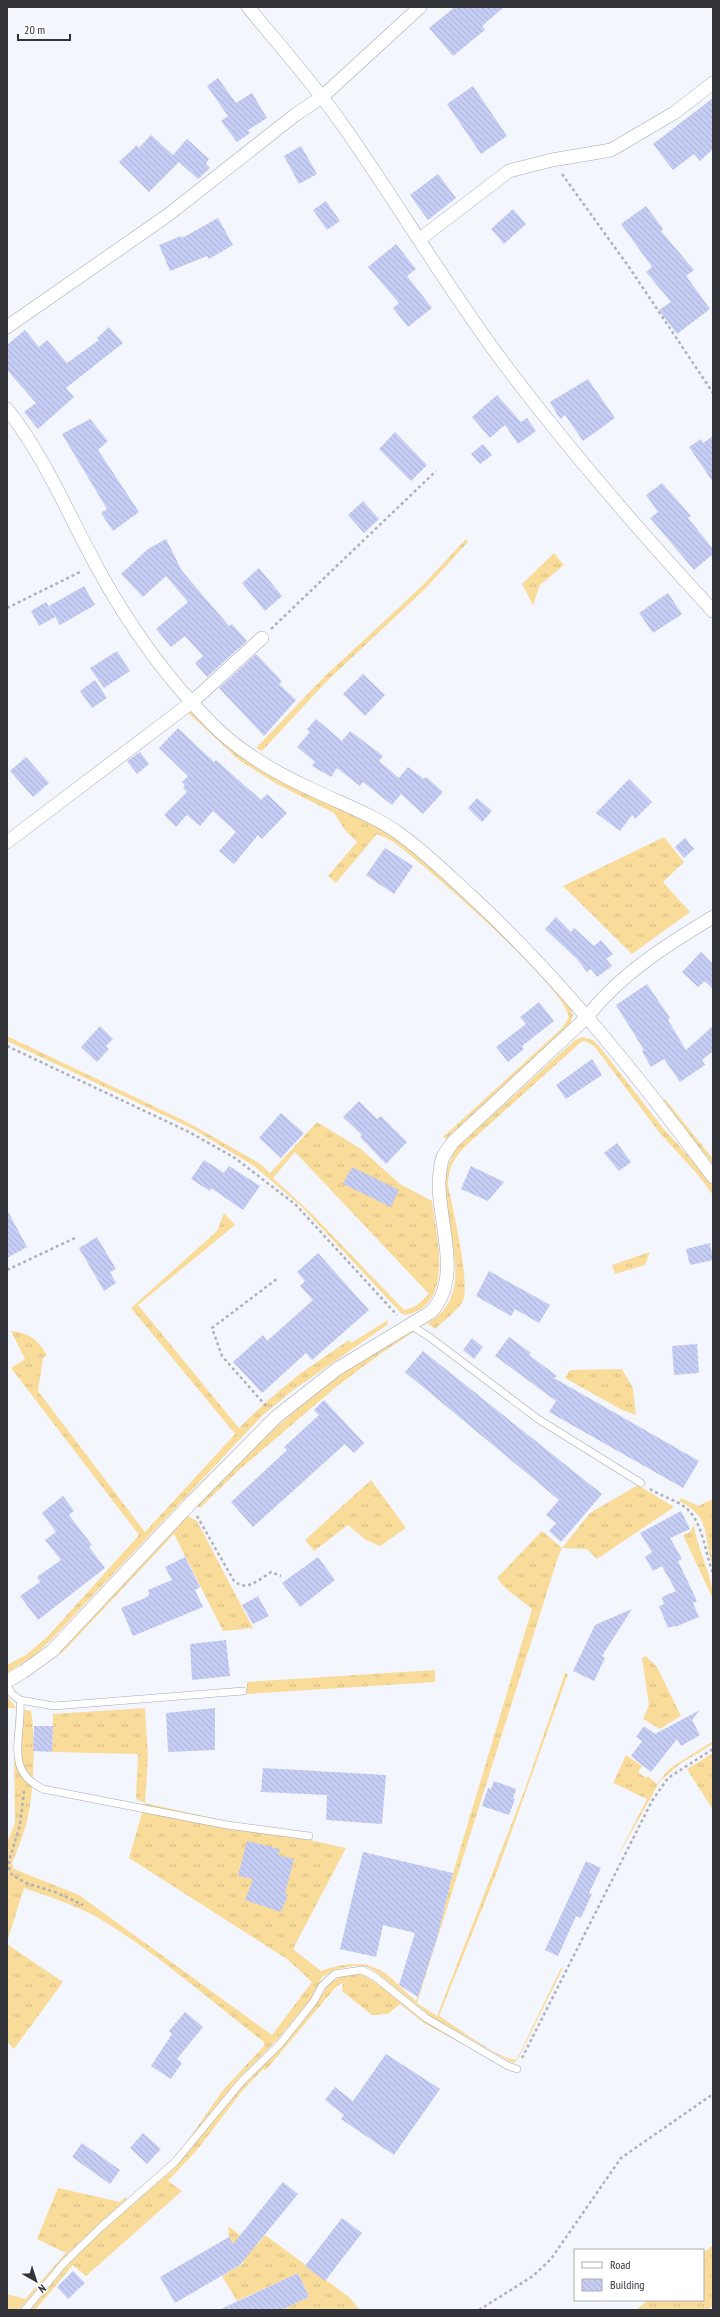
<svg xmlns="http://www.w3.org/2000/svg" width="720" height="2317" viewBox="0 0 720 2317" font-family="'PT Sans Narrow',sans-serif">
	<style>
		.grass { fill: url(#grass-tufts); fill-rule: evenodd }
		.building { fill: url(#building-back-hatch) }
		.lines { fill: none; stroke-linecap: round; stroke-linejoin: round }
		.service-casing { stroke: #a5a8b5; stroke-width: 8 }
		.minor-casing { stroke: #a5a8b5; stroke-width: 14 }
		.path { stroke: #afb0b8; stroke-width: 2.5; stroke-dasharray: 3 3; stroke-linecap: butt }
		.service { stroke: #fff; stroke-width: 7 }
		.minor { stroke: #fff; stroke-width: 13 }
	</style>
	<defs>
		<pattern id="grass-tufts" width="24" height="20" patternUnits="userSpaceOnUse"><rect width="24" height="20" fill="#fadc9a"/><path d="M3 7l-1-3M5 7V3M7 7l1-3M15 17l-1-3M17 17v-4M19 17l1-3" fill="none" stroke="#d7bd85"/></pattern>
		<pattern id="building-back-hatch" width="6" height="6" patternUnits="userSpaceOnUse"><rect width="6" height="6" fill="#c5cdf5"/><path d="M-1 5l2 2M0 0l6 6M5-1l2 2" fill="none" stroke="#aab1d3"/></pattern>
	</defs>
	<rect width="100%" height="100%" fill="#f4f6fe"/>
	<!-- grass -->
	<g class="grass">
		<polygon points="466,539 468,542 425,589 328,680 262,751 256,748 325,676 423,585"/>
		<polygon points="554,553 564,565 540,585 533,605 522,584"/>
		<path d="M191 709 211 729 388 834 418 855 534 965 571 1009 573 1015 569 1027 446 1139 443 1137 562 1028 569 1017C564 986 427 867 396 844 390 839 383 837 377 834L336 883 328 876 357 842 345 830 334 813 275 783 239 760 185 710Z"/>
		<polygon points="664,837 684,862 663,882 690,912 632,954 563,886"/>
		<path d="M7 1036 187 1122 259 1163 270 1173 317 1122 361 1149 400 1184 432 1201C436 1235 456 1306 405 1315L401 1313 302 1207 254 1166 193 1129 7 1041ZM295 1152 429 1294 416 1306 404 1310 310 1212 273 1178Z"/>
		<path d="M582 1037 593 1040 599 1046 663 1128 701 1170 713 1187V1195L697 1174 659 1132 594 1046 585 1041 581 1042 472 1140C458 1153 448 1164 448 1185 452 1207 472 1286 462 1303 456 1312 443 1321 435 1329L427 1323 380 1354 336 1387 240 1469 200 1508 196 1505C255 1446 314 1386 387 1344 407 1333 438 1323 449 1302 472 1256 423 1195 458 1146L575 1040Z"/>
		<polygon points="665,1099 713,1159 713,1164 661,1101"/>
		<path d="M224 1213 235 1225 138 1305 239 1428 267 1401 301 1373 349 1340 351 1343 388 1320 387 1325 292 1391 262 1416 51 1640 35 1655 7 1673V1665L26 1655 48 1636 139 1535 11 1368 25 1359 11 1331C30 1333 37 1339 47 1355L43 1358 38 1391 145 1532 235 1434 131 1308 217 1231Z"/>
		<polygon points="650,1252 645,1265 615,1274 612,1265"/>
		<polygon points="622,1369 633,1388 636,1415 622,1410 565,1378 570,1370"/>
		<polygon points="371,1480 406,1528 380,1546 366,1540 348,1525 314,1551 305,1540"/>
		<path d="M638 1485 674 1507 597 1559 587 1549 562 1548 558 1557 417 2003 437 2016 525 1789 565 1673 568 1674 498 1869 439 2016C452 2024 506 2064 517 2059L561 1968H563L518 2059 514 2063 511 2062 430 2016 375 1971 365 1966H353L338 1969 323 1976 311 1999 277 2040 238 2079 184 2146 223 2090 264 2046V2042C211 2001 158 1954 100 1919 76 1905 50 1897 24 1888L7 1942V1843L15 1823 14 1753 16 1708H7V1696L16 1708 31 1711C36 1741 34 1796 26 1825 22 1838 17 1851 12 1863L14 1869 79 1895 272 2035 312 1982 287 1959 129 1858 145 1803 136 1799 138 1754 52 1752 53 1714 145 1708 148 1757 145 1803 346 1848 293 1949 321 1971C345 1962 371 1959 391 1978 399 1985 407 1994 416 2001L437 1938 453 1873 532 1609 504 1587 497 1578 542 1531 562 1548 590 1513Z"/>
		<path d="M681 1498 698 1506 713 1499V1549L711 1550 713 1567C702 1536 713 1518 679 1501Z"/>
		<polygon points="186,1515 197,1521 253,1628 223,1631 174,1534 63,1652 15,1685 14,1682"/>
		<path d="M694 1525C697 1550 713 1575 713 1599L683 1535 690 1532Z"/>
		<polygon points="646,1656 657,1667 681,1716 660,1729 643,1719 649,1705 642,1658"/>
		<polygon points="435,1670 435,1682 247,1694 247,1682"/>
		<polygon points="713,1741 713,1744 680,1764 660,1781 614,1863 647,1799 613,1783 626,1755 642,1766 638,1772 646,1778 648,1776 657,1784 669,1769"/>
		<polygon points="713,1753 713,1810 687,1769"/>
		<polygon points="7,1944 63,1982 14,2049 7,2042"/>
		<polygon points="351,1974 364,1975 478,2052 425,2024 400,2004 388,2014 372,2015 342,1991 343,1982 335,1988 266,2070 263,2069 243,2090 197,2150 168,2181 182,2191 86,2276 73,2265 35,2310 30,2310 70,2262 111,2222 174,2169 238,2091 277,2052 300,2025 330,1983 340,1977"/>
		<polygon points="58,2188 120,2202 125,2197 127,2199 67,2254 19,2310 7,2310 7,2294 25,2299 66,2253 37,2239"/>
		<polygon points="228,2226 240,2235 242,2233 257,2245 265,2235 349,2297 360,2310 281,2310 309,2297 298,2273 237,2301 222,2276 244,2263 229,2237"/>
		<polygon points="713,2245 713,2306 707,2310 636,2310 648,2300 703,2300 703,2253"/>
	</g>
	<!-- building -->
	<g class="building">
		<polygon points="455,7 504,7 482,26 485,30 453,56 429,28"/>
		<polygon points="218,78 236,103 252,93 267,118 248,130 250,133 237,142 221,121 228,116 207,86"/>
		<polygon points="473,86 507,136 481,154 447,104"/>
		<polygon points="713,98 713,149 700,161 694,154 673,170 653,144"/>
		<polygon points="151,135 173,155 187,139 209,159 206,164 210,168 198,179 179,162 149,192 119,162 137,145 139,148"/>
		<polygon points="301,146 317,174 299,184 284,156"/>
		<polygon points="438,174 456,198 428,220 410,195"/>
		<polygon points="326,201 340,221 327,230 313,210"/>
		<polygon points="646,206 663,229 661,231 694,270 686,276 710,309 677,334 659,310 671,302 646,272 652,267 621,224"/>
		<polygon points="513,209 526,224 504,244 491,229"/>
		<polygon points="218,218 233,245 209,259 207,256 170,271 159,245 181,236 182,238"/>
		<polygon points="396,244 416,269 407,276 432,308 408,327 393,308 399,303 368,267"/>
		<polygon points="109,327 123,343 66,388 74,397 38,429 24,412 36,403 7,370 7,345 25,330 39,347 47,340 67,363 99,340 97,338"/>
		<polygon points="588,379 615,418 583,441 565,415 560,419 550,402"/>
		<polygon points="497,395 521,422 527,418 536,431 518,444 505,425 490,438 472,417"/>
		<polygon points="90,419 108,441 98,450 139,512 113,531 101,513 107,509 62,434"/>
		<polygon points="395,432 427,465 411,481 379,449"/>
		<polygon points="713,436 713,482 689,447 701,439 703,443"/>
		<polygon points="483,444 492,455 480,464 471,454"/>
		<polygon points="662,483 691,516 688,518 713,549 713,554 694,570 650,518 658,512 646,495"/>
		<polygon points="363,501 379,519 364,533 348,515"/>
		<polygon points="166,539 182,571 229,626 232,624 247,641 207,677 195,663 203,656 185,636 171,647 156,629 188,602 166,576 143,597 121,574 148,549"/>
		<polygon points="259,568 282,596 265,611 242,583"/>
		<polygon points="84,586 95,605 60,625 49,606"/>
		<polygon points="668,593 682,614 653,633 639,613"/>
		<polygon points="46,602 55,617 39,626 31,611"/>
		<polygon points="117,651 130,671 104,688 90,668"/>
		<polygon points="256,654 282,681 279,684 296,700 264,736 219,688"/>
		<polygon points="363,674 385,695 365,716 343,694"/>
		<polygon points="95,680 107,698 92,708 80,691"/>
		<polygon points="316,719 342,741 350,731 383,756 379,761 399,778 408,767 424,779 426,777 443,792 423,814 401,794 392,805 363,782 360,786 337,768 331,777 312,766 315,762 297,747 310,732 307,729"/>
		<polygon points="178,728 214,762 216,760 261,800 267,794 287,813 262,839 258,835 234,864 219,851 236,832 213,811 200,826 187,815 176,827 164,815 187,792 183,788 185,785 182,782 188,776 159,748"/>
		<polygon points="140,752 149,764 137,774 127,761"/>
		<polygon points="26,757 49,783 33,797 10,771"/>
		<polygon points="629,779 652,802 635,819 632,815 620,831 596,813"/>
		<polygon points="477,798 492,811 482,822 468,808"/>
		<polygon points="685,838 694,849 684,858 675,847"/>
		<polygon points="385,848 413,866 394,894 366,875"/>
		<polygon points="556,917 571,932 574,928 594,946 601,940 613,954 606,959 612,966 597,977 591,969 587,972 577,959 545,929"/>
		<polygon points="701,952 713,964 713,989 705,981 698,987 682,972"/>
		<polygon points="647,984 670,1018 668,1020 686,1050 713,1026 713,1051 702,1060 705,1065 680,1082 664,1059 651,1067 642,1051 644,1050 616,1005"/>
		<polygon points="539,1002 554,1021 522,1046 524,1049 508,1062 496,1047 526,1024 520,1017"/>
		<polygon points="100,1026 113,1039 106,1046 109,1049 97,1062 81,1047"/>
		<polygon points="592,1059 602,1075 566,1099 556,1085"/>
		<polygon points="359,1101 377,1119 381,1116 407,1142 386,1164 360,1137 362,1135 343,1117"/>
		<polygon points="281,1113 304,1133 281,1158 259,1138"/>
		<polygon points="617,1143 631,1162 619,1171 604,1153"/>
		<polygon points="204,1160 224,1173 229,1166 260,1186 243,1210 211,1188 210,1191 191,1179"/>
		<polygon points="471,1166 504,1182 488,1201 461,1189"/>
		<polygon points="352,1167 399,1190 391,1207 343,1184"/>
		<polygon points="7,1210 27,1247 7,1258"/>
		<polygon points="97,1237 116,1269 110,1272 116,1283 104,1291 79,1248"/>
		<polygon points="710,1243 713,1260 690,1265 686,1249"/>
		<polygon points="318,1253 369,1310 312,1360 306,1353 262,1393 233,1362 263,1335 267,1341 313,1300 300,1286 305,1281 297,1272"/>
		<polygon points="489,1271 550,1305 539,1323 515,1309 511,1316 476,1296"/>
		<polygon points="509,1337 531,1353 529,1355 557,1376 554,1378 699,1461 683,1488 549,1412 556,1401 495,1356"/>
		<polygon points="472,1338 483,1347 474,1359 463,1350"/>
		<polygon points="697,1344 699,1373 674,1375 672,1346"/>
		<polygon points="423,1351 602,1494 561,1542 549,1531 556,1523 546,1515 559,1500 405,1372"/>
		<polygon points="324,1400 364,1443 354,1453 345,1444 253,1527 231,1502 287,1450 284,1447 319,1415 314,1410"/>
		<polygon points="63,1496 74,1511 69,1515 92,1545 89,1547 105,1568 38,1620 20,1596 40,1582 37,1577 61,1560 45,1540 56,1532 42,1513"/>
		<polygon points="681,1511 690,1529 670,1538 682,1559 678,1561 697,1601 693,1603 699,1617 675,1627 674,1626 668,1628 659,1606 664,1604 662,1597 676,1591 662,1566 653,1571 645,1557 652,1552 640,1533"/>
		<polygon points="185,1557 200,1587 195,1590 203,1607 133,1636 121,1608 145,1598 149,1595 148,1590 172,1580 165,1567"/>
		<polygon points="318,1557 335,1580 300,1607 282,1583"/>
		<polygon points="258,1596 269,1616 253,1624 242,1605"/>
		<polygon points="632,1609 602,1656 605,1658 594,1681 573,1671 595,1625"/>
		<polygon points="226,1640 230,1676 192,1680 190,1644"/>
		<polygon points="215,1708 215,1750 168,1752 166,1713"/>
		<polygon points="700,1710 692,1720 700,1735 681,1746 677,1739 651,1772 631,1756 642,1741 636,1737 644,1726 655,1734"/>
		<polygon points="34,1726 53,1726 52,1752 33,1751"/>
		<polygon points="263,1768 386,1775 382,1824 326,1820 327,1795 261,1792"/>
		<polygon points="494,1781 516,1789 513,1798 515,1799 509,1815 482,1806 488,1788 491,1789"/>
		<polygon points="247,1841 280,1849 278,1855 294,1859 285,1894 288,1895 281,1912 245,1900 253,1879 238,1876"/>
		<polygon points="363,1852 453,1873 437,1938 418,1997 399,1985 415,1933 383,1925 376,1957 340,1949"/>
		<polygon points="586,1861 601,1868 589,1893 592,1894 581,1918 576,1916 558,1956 545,1950"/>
		<polygon points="185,2012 203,2027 177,2059 182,2063 171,2079 151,2066 172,2034 169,2031"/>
		<polygon points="386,2054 440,2089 394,2155 341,2119 344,2115 325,2100 335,2087 353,2101"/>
		<polygon points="143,2133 161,2149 147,2164 130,2148"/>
		<polygon points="82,2143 120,2170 110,2184 72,2157"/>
		<polygon points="283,2182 298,2194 240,2265 175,2303 160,2277 229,2237 233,2244"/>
		<polygon points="342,2218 362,2233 325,2281 305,2266"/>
		<polygon points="73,2271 85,2283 68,2299 57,2287"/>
		<polygon points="298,2273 309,2297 281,2310 219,2310"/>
	</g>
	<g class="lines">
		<!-- service casing -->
		<g class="service-casing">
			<g id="service">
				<polyline points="410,1325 428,1336 538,1419 641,1483"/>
				<polyline points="7,1685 12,1694 20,1700 54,1706 243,1691"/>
				<path d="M20 1700C23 1736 3 1770 43 1789L227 1825 309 1836"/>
				<polyline points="25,2310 63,2264 100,2228 175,2162 242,2081 280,2044 314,2001 322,1986 335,1974 362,1970 374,1976 426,2018 508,2066 517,2069"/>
			</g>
		</g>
		<!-- minor casing -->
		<g class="minor-casing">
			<g id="minor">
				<path d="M248 7C280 46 315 85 344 127 399 205 447 288 505 365 570 451 640 532 713 611"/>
				<polyline points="420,239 509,171 552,160 611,150 674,113 713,83"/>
				<polyline points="7,327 168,215 295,115 322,97 420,7"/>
				<path d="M7 409C45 457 68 514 97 567 129 626 165 677 213 725 240 752 276 773 311 789 340 803 371 814 397 832 423 850 446 873 470 895 560 978 640 1078 713 1177"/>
				<polyline points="7,842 192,702 262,638"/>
				<path d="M7 1681 23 1672 52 1651 188 1506 276 1417 337 1369 431 1312C463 1278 438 1223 439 1181 440 1174 440 1164 443 1157 445 1152 450 1147 453 1142L587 1017C619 975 668 944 713 917"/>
			</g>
		</g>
		<!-- path -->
		<g class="path">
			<polyline points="562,174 631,270 713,393"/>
			<polyline points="7,608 82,571"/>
			<polyline points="271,629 436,471"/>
			<polyline points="7,1046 189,1132 235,1158 296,1205 397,1315"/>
			<polyline points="7,1270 77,1237"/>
			<polyline points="266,1406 222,1356 212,1328 278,1278"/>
			<path d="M650 1489C661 1496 676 1500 686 1508 703 1522 705 1553 713 1573"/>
			<path d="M197 1516 234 1581C247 1592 258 1580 271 1572L281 1576"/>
			<polyline points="24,1791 20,1825 9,1861 9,1868 12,1875 26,1883 55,1892 83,1905"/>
			<polyline points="522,2058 652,1801 668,1778 713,1749"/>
			<polyline points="479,2310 533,2276 551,2259 621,2158 713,2094"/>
		</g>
		<!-- service -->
		<use href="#service" class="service"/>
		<!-- minor -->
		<use href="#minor" class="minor"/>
	</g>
	<!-- border -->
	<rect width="720" height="2317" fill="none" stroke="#33343a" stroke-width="16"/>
	<!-- legend -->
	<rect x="574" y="2249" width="130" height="52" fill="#ffffff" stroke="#adaeb0"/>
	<rect x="582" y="2262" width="20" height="6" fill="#ffffff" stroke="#adaeb0"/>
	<text x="610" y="2269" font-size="12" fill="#33343a">Road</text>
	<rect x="582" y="2279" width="20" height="12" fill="url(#building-back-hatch)" stroke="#adaeb0"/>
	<text x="610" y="2289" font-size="12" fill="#33343a">Building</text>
	<!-- north arrow -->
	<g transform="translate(36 2281) rotate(141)" stroke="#ffffff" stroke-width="3" paint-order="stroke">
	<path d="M0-3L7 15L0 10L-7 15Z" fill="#33343a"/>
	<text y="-6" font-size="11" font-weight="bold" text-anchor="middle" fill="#33343a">N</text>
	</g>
	<!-- scale -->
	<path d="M18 34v6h52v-6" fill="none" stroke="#33343a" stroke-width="2"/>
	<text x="24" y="34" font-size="12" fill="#33343a" stroke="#ffffff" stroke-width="3" paint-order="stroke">20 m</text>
</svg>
